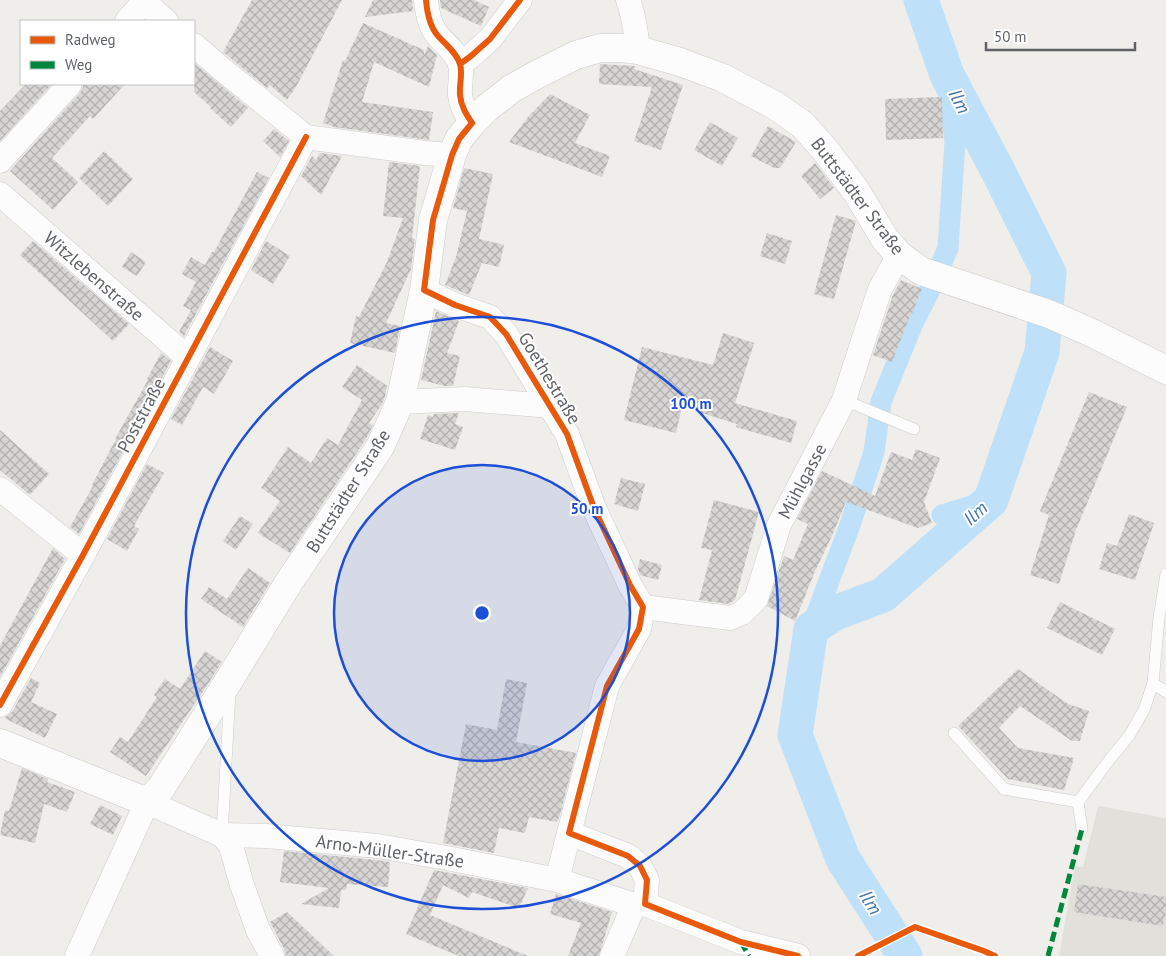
<svg xmlns="http://www.w3.org/2000/svg" width="1166" height="956" viewBox="0 0 1166 956" font-family="'PT Sans',sans-serif">
	<style>
		.education { fill: #e2e0da }
		.lines { fill: none; stroke-linecap: round; stroke-linejoin: round }
		.canal { stroke: #bfe0f9; stroke-width: 21 }
		.river { stroke: #bfe0f9; stroke-width: 35 }
		.building { fill: url(#building-cross-hatch) }
		.lane-casing { stroke: #cbcccc; stroke-width: 12 }
		.street-casing { stroke: #cbcccc; stroke-width: 25 }
		.secondary-casing { stroke: #cacacb; stroke-width: 29 }
		.lane { stroke: #fdfcfc; stroke-width: 11 }
		.street { stroke: #fdfcfc; stroke-width: 24 }
		.secondary { stroke: #fdfcfc; stroke-width: 28 }
		.quiet { stroke: #00873e; stroke-width: 5; stroke-dasharray: 10 5; stroke-linecap: butt }
		.cycleway-casing { stroke: #fff; stroke-width: 9 }
		.cycleway { stroke: #e8590c; stroke-width: 6 }
		.ring { fill: none; stroke: #1d4ed8; stroke-width: 2.5 }
		.labels { text-anchor: middle; dominant-baseline: central; stroke-width: 4; stroke-linejoin: round; paint-order: stroke }
		.street-label { font-size: 18px; fill: #5f6368; stroke: #fff }
		.water-label { font-size: 19px; font-style: italic; fill: #4174aa; stroke: #fff }
		.centre { fill: #1d4ed8; stroke: #fff; stroke-width: 2.5 }
		.ring-label { font-size: 15px; text-anchor: middle; font-weight: bold; fill: #1d4ed8; stroke: #fff; stroke-width: 4; stroke-linejoin: round; paint-order: stroke }
	</style>
	<defs>
		<pattern id="building-cross-hatch" width="8" height="8" patternUnits="userSpaceOnUse" patternTransform="scale(1.25)"><rect width="8" height="8" fill="#d6d5d3"/><path d="M0 0l8 8M0 8l8-8" fill="none" stroke="#b1b0af"/></pattern>
	</defs>
	<rect width="100%" height="100%" fill="#efeeea"/>
	<!-- education -->
	<polygon class="education" points="1098,806 1166,818 1166,956 1059,956 1075,866 1083,867"/>
	<g class="lines">
		<!-- canal -->
		<g class="canal">
			<polyline points="942,515 991,500"/>
			<polyline points="811,629 850,525 874,452 881,402 913,323 927,296 948,248 955,142 947,75"/>
		</g>
		<!-- river -->
		<polyline class="river" points="905,956 843,859 795,735 811,629 835,613 883,595 991,500 1042,352 1049,273 997,169 947,75 921,0"/>
	</g>
	<!-- building -->
	<g class="building">
		<polygon points="252,0 342,0 296,87 287,100 270,85 267,88 223,52"/>
		<polygon points="373,0 412,0 413,11 365,17"/>
		<polygon points="440,0 474,0 489,7 481,26 441,8"/>
		<polygon points="363,23 424,50 424,55 428,46 437,55 429,87 374,62 362,102 433,112 429,140 334,127 323,123 343,60 345,61"/>
		<polygon points="194,63 248,108 231,127 210,108 211,107 194,92"/>
		<polygon points="600,64 635,66 634,69 683,85 661,150 634,141 652,87 599,84"/>
		<polygon points="26,84 52,84 0,141 0,111"/>
		<polygon points="83,84 125,84 93,119 90,116 52,158 78,182 53,210 10,171 80,93 83,87"/>
		<polygon points="550,94 590,115 575,143 610,156 602,177 509,142 528,117"/>
		<polygon points="942,97 943,138 886,140 885,99"/>
		<polygon points="710,122 738,138 722,166 694,150"/>
		<polygon points="768,126 796,142 780,168 774,168 751,156"/>
		<polygon points="274,129 289,141 280,157 263,141"/>
		<polygon points="104,151 133,179 108,206 79,178"/>
		<polygon points="320,153 342,156 321,195 301,176 312,156 316,160"/>
		<polygon points="389,162 420,166 412,238 415,239 411,269 386,323 400,326 395,353 350,343 356,316 359,317 387,262 403,218 383,216"/>
		<polygon points="815,163 834,188 820,199 801,176"/>
		<polygon points="464,168 493,174 479,239 504,245 499,267 482,263 469,295 445,285 456,257 467,211 453,208"/>
		<polygon points="257,172 269,178 184,336 179,332 191,310 183,306 196,282 182,274 191,257 205,265 212,252 214,252"/>
		<polygon points="836,215 856,221 834,299 814,294"/>
		<polygon points="767,233 792,241 785,264 760,256"/>
		<polygon points="33,241 129,324 113,341 20,255"/>
		<polygon points="266,241 290,256 273,284 251,270"/>
		<polygon points="131,252 146,262 137,276 122,267"/>
		<polygon points="901,280 922,289 911,316 910,316 892,362 873,355 893,295"/>
		<polygon points="436,311 459,321 447,353 460,356 453,386 445,386 421,380"/>
		<polygon points="723,333 754,343 735,403 797,421 791,443 736,427 737,424 682,407 676,433 624,420 642,347 713,365"/>
		<polygon points="210,347 233,361 214,394 203,387 182,425 171,419"/>
		<polygon points="161,353 171,361 79,534 70,527 93,486 92,485 116,439 115,439 148,380 147,379"/>
		<polygon points="357,365 387,386 385,397 382,404 369,423 373,425 366,439 290,553 258,533 280,501 261,488 288,447 311,463 327,438 338,445 362,400 342,387"/>
		<polygon points="1089,392 1127,407 1076,530 1059,584 1030,575 1049,515 1040,511"/>
		<polygon points="459,413 455,424 463,427 455,450 420,439 428,415 433,417 434,414"/>
		<polygon points="0,430 49,474 30,495 0,470"/>
		<polygon points="916,449 940,458 924,502 932,523 918,528 846,502 832,536 815,571 795,621 767,606 784,556 793,560 808,524 797,519 822,471 875,496 891,452 912,460"/>
		<polygon points="147,464 164,473 134,526 139,529 127,551 107,539"/>
		<polygon points="621,478 645,484 638,511 614,504"/>
		<polygon points="714,500 759,512 735,600 728,604 699,600 712,550 701,548"/>
		<polygon points="1129,514 1154,523 1135,580 1099,569 1107,543 1117,546"/>
		<polygon points="240,516 253,524 236,550 223,541"/>
		<polygon points="53,548 65,559 0,677 0,646"/>
		<polygon points="640,559 662,565 658,580 640,575 638,569"/>
		<polygon points="248,568 270,583 243,627 201,599 209,587 227,599"/>
		<polygon points="1060,602 1115,629 1102,655 1047,628"/>
		<polygon points="205,651 222,662 204,690 146,776 110,752 120,737 128,742 157,697 154,695 165,679 180,689"/>
		<polygon points="1018,669 1068,704 1089,711 1080,741 1072,741 1020,706 999,728 1018,748 1074,758 1064,790 1008,779 958,726"/>
		<polygon points="31,678 40,683 31,702 57,714 45,738 4,718 7,716 12,712"/>
		<polygon points="506,679 527,683 516,742 576,753 560,815 557,822 529,817 525,833 499,828 494,853 443,843 466,724 497,730"/>
		<polygon points="22,768 48,779 47,782 75,792 67,812 44,804 35,843 0,835 5,810 9,811"/>
		<polygon points="100,805 122,816 113,835 90,824"/>
		<polygon points="284,851 376,860 390,862 388,887 347,884 346,890 341,890 339,908 301,904 329,888 280,882"/>
		<polygon points="434,870 528,888 519,908 472,892 469,898 443,885 430,915 528,956 459,956 406,934"/>
		<polygon points="1078,884 1166,897 1166,910 1163,926 1074,912"/>
		<polygon points="556,894 612,912 599,956 568,956 581,923 550,914"/>
		<polygon points="287,912 334,956 286,956 284,949 270,922"/>
	</g>
	<g class="lines">
		<!-- lane casing -->
		<g class="lane-casing">
			<g id="lane">
				<polyline points="844,400 914,429"/>
				<polyline points="1153,683 1166,692"/>
				<polyline points="954,733 1004,789 1078,802 1110,759 1129,736 1144,710 1153,683 1159,618 1166,574"/>
				<polyline points="1078,802 1082,829"/>
				<polyline points="222,835 230,691"/>
			</g>
		</g>
		<!-- street casing -->
		<g class="street-casing">
			<g id="street">
				<polyline points="142,0 166,21"/>
				<path d="M426 0C427 12 430 27 438 36 446 45 456 52 460 64 463 73 459 85 460 95 461 106 466 114 472 123"/>
				<path d="M628 0C634 16 636 33 638 50"/>
				<polyline points="127,21 144,2"/>
				<polyline points="194,45 223,70 306,137 425,153 452,155"/>
				<polyline points="460,64 471,56 490,39 520,0"/>
				<polyline points="0,161 70,84"/>
				<polyline points="0,194 188,358"/>
				<polyline points="424,290 455,305 490,317 506,334 567,434 594,508 630,585 643,607 639,629 607,686 557,880"/>
				<polyline points="400,402 464,399 551,406"/>
				<polyline points="0,489 83,555"/>
				<polyline points="643,607 730,618 742,613 756,599 779,525 844,400 880,289 899,255"/>
				<polyline points="0,705 83,555 306,137"/>
				<polyline points="569,833 628,856 640,866 647,880 645,904"/>
				<polyline points="222,835 266,836 378,846 452,859 557,880 634,905 645,904 741,942 798,956"/>
				<polyline points="77,956 147,802 222,835 231,846 242,885 258,930 272,956"/>
				<polyline points="612,956 634,905"/>
			</g>
		</g>
		<!-- secondary casing -->
		<g class="secondary-casing">
			<polyline id="secondary" points="0,743 147,802 161,788 231,677 289,582 380,447 400,402 424,290 433,220 452,155 459,139 472,123 488,107 511,89 536,75 576,55 600,48 620,48 638,50 680,62 723,78 776,106 803,125 825,150 856,191 885,239 899,255 921,271 1049,314 1092,333 1166,370"/>
		</g>
		<!-- lane -->
		<use href="#lane" class="lane"/>
		<!-- street -->
		<use href="#street" class="street"/>
		<!-- secondary -->
		<use href="#secondary" class="secondary"/>
		<!-- quiet -->
		<g class="quiet">
			<polyline points="741,942 749,956"/>
			<polyline points="1048,956 1082,829"/>
		</g>
		<!-- cycleway casing -->
		<g class="cycleway-casing">
			<g id="cycleway">
				<path d="M426 0C427 12 430 27 438 36 446 45 456 52 460 64 463 73 459 85 460 95 461 106 466 114 472 123L459 139 452 155 443 186 433 220 424 290 455 305 490 317 506 334 567 434 594 508 630 585 643 607 639 629 607 686 569 833 628 856 640 866 647 880 645 904 741 942 798 956"/>
				<polyline points="460,64 471,56 490,39 520,0"/>
				<polyline points="0,705 83,555 306,137"/>
				<polyline points="858,956 915,927 984,951 995,956"/>
			</g>
		</g>
		<!-- cycleway -->
		<use href="#cycleway" class="cycleway"/>
	</g>
	<!-- distance rings -->
	<circle cx="482" cy="613" r="148" fill="#1d4ed8" fill-opacity=".12"/>
	<g class="ring">
		<circle cx="482" cy="613" r="148"/>
		<circle cx="482" cy="613" r="296"/>
	</g>
	<g class="labels">
		<!-- street labels -->
		<g class="street-label">
			<text transform="translate(858 196) rotate(53)">Buttstädter Straße</text>
			<text transform="translate(94 276) rotate(41)">Witzlebenstraße</text>
			<text transform="translate(550 378) rotate(59)">Goethestraße</text>
			<text transform="translate(141 415) rotate(-62)">Poststraße</text>
			<text transform="translate(802 481) rotate(-62)">Mühlgasse</text>
			<text transform="translate(348 491) rotate(-58)">Buttstädter Straße</text>
			<text transform="translate(390 851) rotate(8)">Arno-Müller-Straße</text>
		</g>
		<!-- water labels -->
		<g class="water-label">
			<text transform="translate(960 101) rotate(63)">Ilm</text>
			<text transform="translate(975 513) rotate(-42)">Ilm</text>
			<text transform="translate(871 902) rotate(58)">Ilm</text>
		</g>
	</g>
	<circle cx="482" cy="613" r="8" class="centre"/>
	<g class="ring-label">
		<text x="691" y="409">100 m</text>
		<text x="587" y="514">50 m</text>
	</g>
	<!-- legend -->
	<rect x="20" y="20" width="175" height="65" fill="#ffffff" stroke="#bfc1c3"/>
	<rect x="30" y="36" width="25" height="8" fill="#e8590c" stroke="#bfc1c3"/>
	<text x="65" y="45" font-size="15" fill="#5f6368">Radweg</text>
	<rect x="30" y="61" width="25" height="8" fill="#00873e" stroke="#bfc1c3"/>
	<text x="65" y="70" font-size="15" fill="#5f6368">Weg</text>
	<!-- scale -->
	<path d="M986 42v8h149v-8" fill="none" stroke="#5f6368" stroke-width="2.5"/>
	<text x="994" y="42" font-size="15" fill="#5f6368" stroke="#ffffff" stroke-width="4" paint-order="stroke">50 m</text>
</svg>
